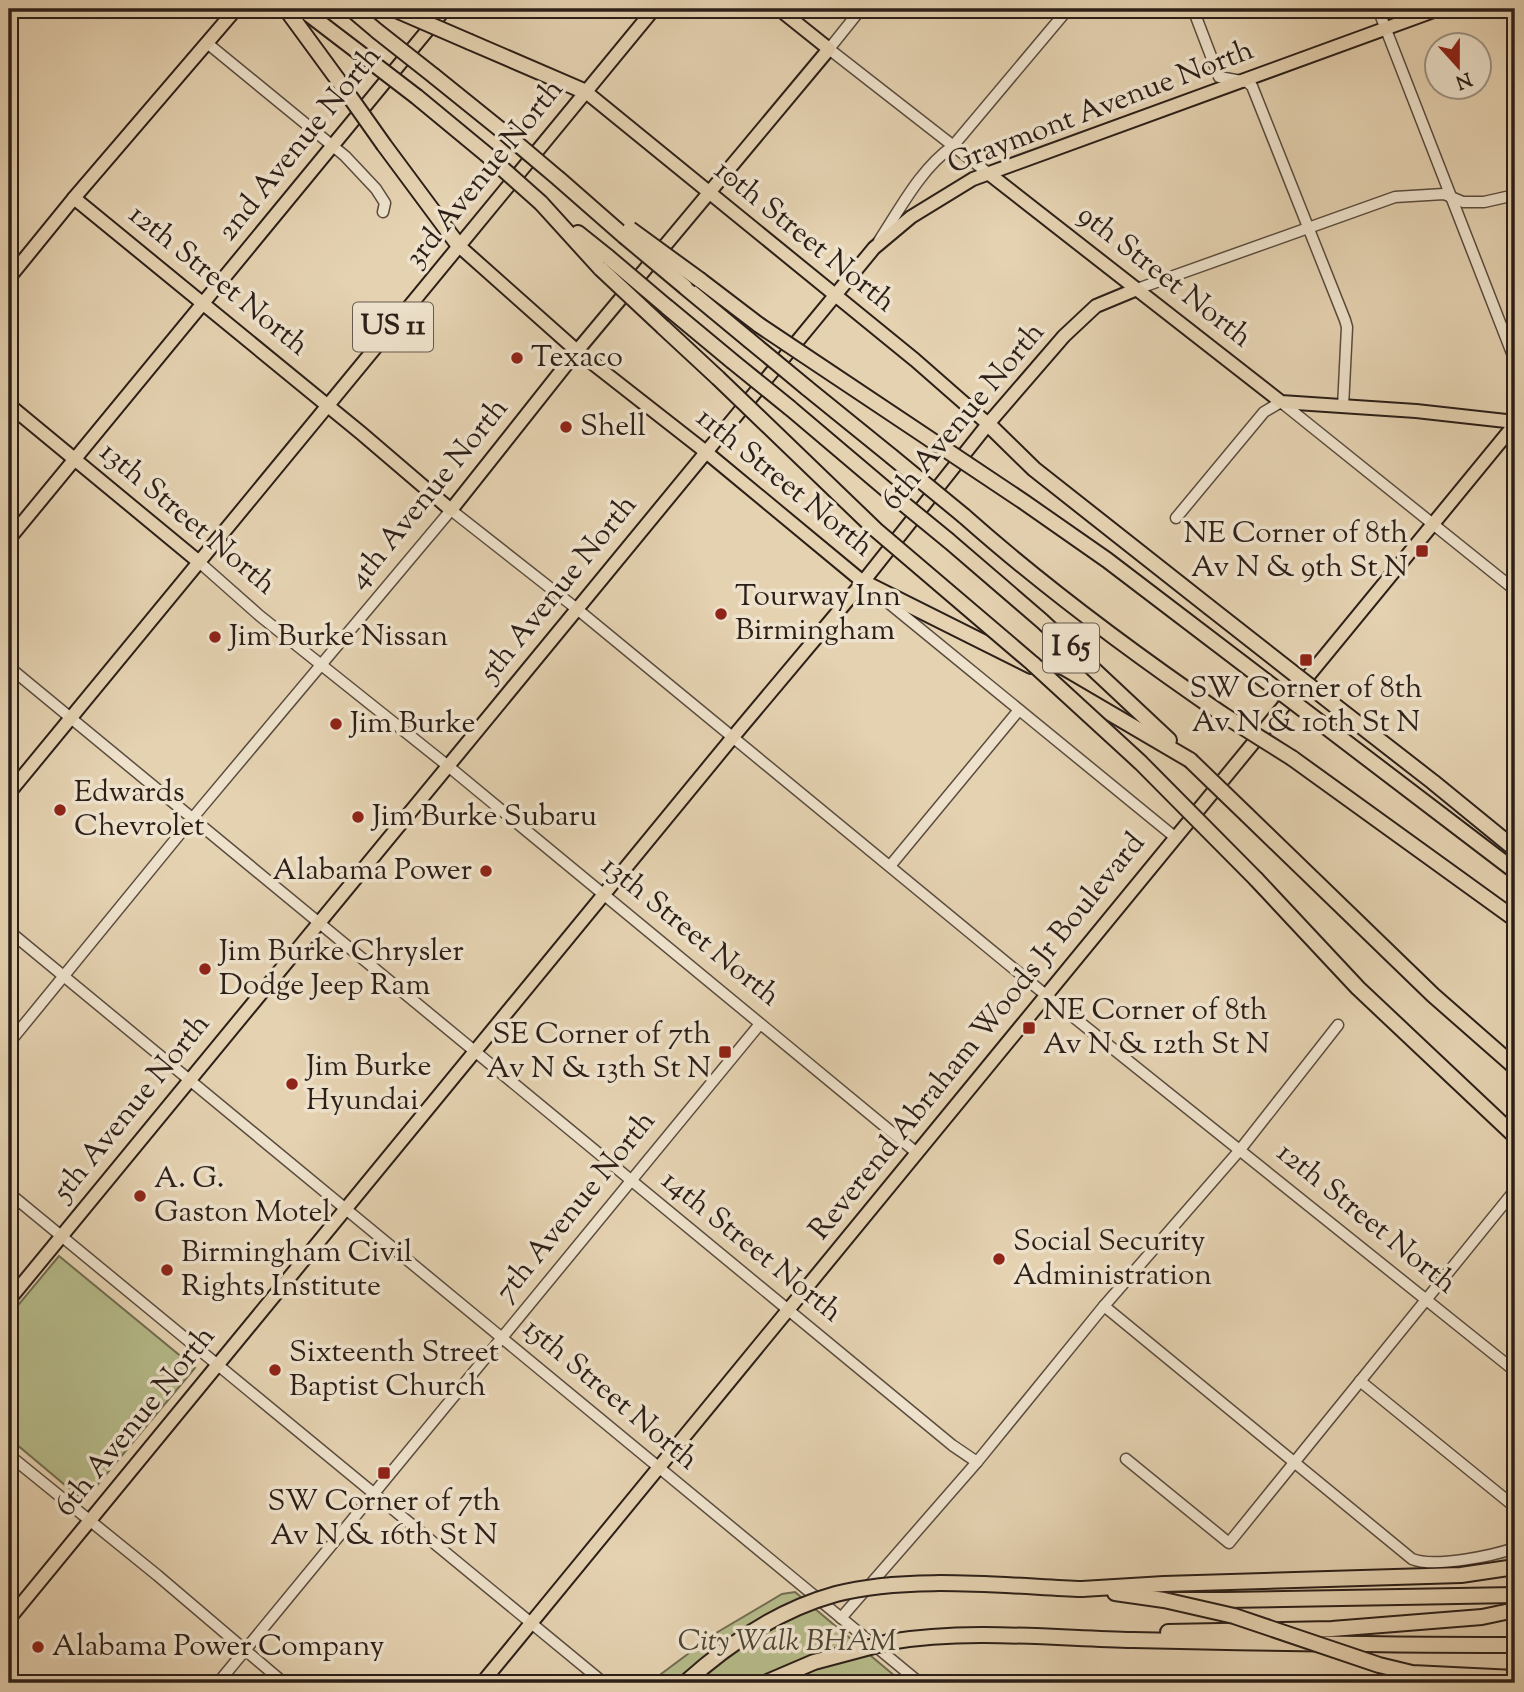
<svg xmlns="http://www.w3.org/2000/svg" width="1524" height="1692" viewBox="0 0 1524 1692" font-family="'Sorts Mill Goudy',serif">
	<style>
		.green { fill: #b6bb8a; stroke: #716d51; stroke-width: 2 }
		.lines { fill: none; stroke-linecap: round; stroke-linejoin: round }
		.minor-casing { stroke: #5a4c3e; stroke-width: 13 }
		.major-casing { stroke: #2c1f18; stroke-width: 16 }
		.highway-casing { stroke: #2c1f18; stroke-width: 18 }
		.minor { stroke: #eee2cc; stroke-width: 10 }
		.major { stroke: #e5d2b1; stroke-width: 12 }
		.highway { stroke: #e5d2b1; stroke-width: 14 }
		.highway-bridge-casing { stroke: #2c1f18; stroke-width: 18; stroke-linecap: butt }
		.highway-bridge { stroke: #e5d2b1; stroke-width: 14 }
		.poi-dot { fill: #8f2418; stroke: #eee2cc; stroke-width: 2.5 }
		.labels { text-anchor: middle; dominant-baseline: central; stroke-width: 7; stroke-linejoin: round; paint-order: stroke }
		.shield { fill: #eee2cc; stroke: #665a4e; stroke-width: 2 }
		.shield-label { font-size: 28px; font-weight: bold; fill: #2c1f18 }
		.street-label { font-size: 30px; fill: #2c1f18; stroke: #eee2cc }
		.poi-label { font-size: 30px; fill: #2c1f18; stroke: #eee2cc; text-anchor: start }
		.park-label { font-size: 30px; font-style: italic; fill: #4e4634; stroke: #eee2cc }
	</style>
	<rect width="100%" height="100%" fill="#e5d2b1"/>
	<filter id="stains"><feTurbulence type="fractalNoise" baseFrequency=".00286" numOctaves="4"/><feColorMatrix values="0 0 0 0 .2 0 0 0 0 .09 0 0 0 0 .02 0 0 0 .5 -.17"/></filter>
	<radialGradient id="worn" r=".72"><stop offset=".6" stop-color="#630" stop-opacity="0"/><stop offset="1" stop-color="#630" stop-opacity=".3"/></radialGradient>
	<!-- green -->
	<g class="green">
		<polygon points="59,1256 195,1368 84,1501 9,1438 9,1316"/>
		<polygon points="795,1592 902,1682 649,1683 716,1633 782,1594"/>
	</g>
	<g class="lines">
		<!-- minor casing -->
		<g class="minor-casing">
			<g id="minor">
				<polyline points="861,9 829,49 988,173"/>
				<polyline points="1193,9 1219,77 1247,82 1252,86 1345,320 1347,327 1343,407"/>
				<polyline points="1378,9 1515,361"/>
				<polyline points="207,43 345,156 376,189 385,203 383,212"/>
				<path d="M879 241C900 209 921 168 953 146L1068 9"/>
				<polyline points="1137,289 1395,197 1444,194 1463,202 1484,202 1515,195"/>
				<polyline points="1176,518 1264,412 1281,402 1515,590"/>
				<polyline points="199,562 260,616 448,766 917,1153"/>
				<polyline points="880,596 1176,838"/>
				<polyline points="9,667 952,1445 977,1462"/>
				<polyline points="890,866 1019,710"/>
				<polyline points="9,931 920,1683"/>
				<polyline points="9,1043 201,808 451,510 577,609 1036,987 1515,1371"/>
				<polyline points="9,1193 604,1683"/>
				<path d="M1104 1306 1412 1559C1434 1568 1492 1556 1515 1548"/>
				<polyline points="1360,1381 1515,1507"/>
				<polyline points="9,1455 157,1575 284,1683"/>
				<polyline points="1126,1459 1229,1543 1515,1190"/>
				<polyline points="841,1618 977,1462 1104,1306 1239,1151 1338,1025"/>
				<polyline points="218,1683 760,1024"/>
			</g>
		</g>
		<!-- major casing -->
		<g class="major-casing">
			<g id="major">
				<polyline points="586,92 915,360 988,424"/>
				<polyline points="988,173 1281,402 1416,411 1515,422"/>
				<polyline points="74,198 361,433 451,510 577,351 829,49 779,9"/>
				<polyline points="459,246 577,351 706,452 863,582"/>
				<polyline points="9,278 74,198 236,9"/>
				<polyline points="9,405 199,562"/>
				<polyline points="9,539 445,9"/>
				<polyline points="9,793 654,9"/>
				<polyline points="9,1300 874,248 911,217 973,179 1439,9"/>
				<polyline points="9,1619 733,737 863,582 988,424 1064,336 1096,306 1137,289"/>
				<polyline points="482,1683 1515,424"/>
			</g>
		</g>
		<!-- highway casing -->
		<g class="highway-casing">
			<g id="highway">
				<polyline points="286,9 338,80"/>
				<polyline points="302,9 357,51"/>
				<polyline points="351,9 377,31"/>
				<polyline points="470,42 586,92"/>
				<polyline points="434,76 501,130"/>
				<polyline points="417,97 486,154"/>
				<polyline points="384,145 459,246"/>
				<polyline points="559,179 624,236"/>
				<polyline points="541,203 601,269"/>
				<polyline points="578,233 608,257"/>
				<polyline points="700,280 759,325"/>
				<polyline points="685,287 749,340"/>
				<polyline points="667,307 732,361"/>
				<polyline points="663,327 718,378"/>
				<polyline points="807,388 891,456"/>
				<polyline points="790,408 888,491"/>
				<polyline points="988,424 1034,469 1209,607"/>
				<path d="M964 516C1045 588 1133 653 1222 714"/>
				<polyline points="949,541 1042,621 1169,740"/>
				<polyline points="863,582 1031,666"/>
				<polyline points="1057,682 1190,760"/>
				<polyline points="1334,705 1433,782 1515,849"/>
				<polyline points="1292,758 1515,919"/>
				<polyline points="1247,815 1433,995 1515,1067"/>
				<polyline points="1256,879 1358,988 1515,1136"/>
				<polyline points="1082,1589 1164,1584 1461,1575 1515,1567"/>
				<polyline points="1115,1593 1164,1600 1225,1600 1515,1595"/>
				<polyline points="1168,1632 1332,1629 1482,1617 1515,1610"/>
				<path d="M889 1642C969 1629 1051 1638 1133 1640 1260 1643 1388 1645 1515 1645"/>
			</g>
		</g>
		<!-- minor -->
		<use href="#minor" class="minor"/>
		<!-- major -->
		<use href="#major" class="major"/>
		<!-- highway -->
		<use href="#highway" class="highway"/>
		<!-- highway-bridge casing -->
		<g class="highway-bridge-casing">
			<g id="highway-bridge">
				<polyline points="396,10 470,42"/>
				<polyline points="377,31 434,76"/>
				<polyline points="357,51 417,97"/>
				<polyline points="338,80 384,145"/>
				<polyline points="501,130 559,179"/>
				<polyline points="486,154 541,203"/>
				<polyline points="630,229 700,280"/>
				<polyline points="624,236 685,287"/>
				<polyline points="608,257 667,307"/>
				<polyline points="601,269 663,327"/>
				<polyline points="759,325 1024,502 1107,560 1515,871"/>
				<polyline points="749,340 807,388"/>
				<polyline points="732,361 790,408"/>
				<polyline points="718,378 876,530 1032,663 1141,763 1256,879"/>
				<polyline points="891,456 964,516"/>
				<polyline points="888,491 949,541"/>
				<polyline points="1209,607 1334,705"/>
				<polyline points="1222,714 1292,758"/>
				<polyline points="1190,760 1247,815"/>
				<polyline points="1164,1600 1234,1616 1379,1665 1412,1673 1515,1678"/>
				<path d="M685 1683C729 1643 778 1610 836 1594 908 1575 1007 1586 1082 1589"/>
				<polyline points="765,1683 814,1662 889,1642"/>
			</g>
		</g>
		<!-- highway-bridge -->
		<use href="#highway-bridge" class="highway-bridge"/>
	</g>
	<!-- markers -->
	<g class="poi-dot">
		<circle cx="517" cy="358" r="7"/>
		<circle cx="566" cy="427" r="7"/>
		<rect x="1415" y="544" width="14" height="14" rx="3.5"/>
		<circle cx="721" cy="614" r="7"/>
		<circle cx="215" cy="637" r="7"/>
		<rect x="1299" y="653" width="14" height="14" rx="3.5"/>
		<circle cx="336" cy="724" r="7"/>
		<circle cx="60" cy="810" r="7"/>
		<circle cx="358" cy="817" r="7"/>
		<circle cx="486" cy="871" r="7"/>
		<circle cx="205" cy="969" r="7"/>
		<rect x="1022" y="1021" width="14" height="14" rx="3.5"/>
		<rect x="718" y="1045" width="14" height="14" rx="3.5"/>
		<circle cx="292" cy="1084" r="7"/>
		<circle cx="140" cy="1196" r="7"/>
		<circle cx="999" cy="1259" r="7"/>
		<circle cx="167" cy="1270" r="7"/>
		<circle cx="275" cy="1370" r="7"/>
		<rect x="377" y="1466" width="14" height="14" rx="3.5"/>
		<circle cx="38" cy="1647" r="7"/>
	</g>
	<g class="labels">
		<!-- shield labels -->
		<g class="shield">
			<rect x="353" y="302.5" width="80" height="49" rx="5"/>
			<rect x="1043" y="623.5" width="56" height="49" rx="5"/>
		</g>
		<g class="shield-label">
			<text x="393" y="327">US 11</text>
			<text x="1071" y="648">I 65</text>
		</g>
		<!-- street labels -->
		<g class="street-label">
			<text transform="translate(1101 108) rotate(-21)">Graymont Avenue North</text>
			<text transform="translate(300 144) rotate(-51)">2nd Avenue North</text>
			<text transform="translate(485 174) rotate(-51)">3rd Avenue North</text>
			<text transform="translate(804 237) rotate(39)">10th Street North</text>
			<text transform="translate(1164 277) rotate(38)">9th Street North</text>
			<text transform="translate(218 281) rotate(39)">12th Street North</text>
			<text transform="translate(964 417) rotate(-50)">6th Avenue North</text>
			<text transform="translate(784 483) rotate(39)">11th Street North</text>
			<text transform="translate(429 494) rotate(-51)">4th Avenue North</text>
			<text transform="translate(187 519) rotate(40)">13th Street North</text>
			<text transform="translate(559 589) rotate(-51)">5th Avenue North</text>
			<text transform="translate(690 932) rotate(39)">13th Street North</text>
			<text transform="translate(978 1037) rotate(-51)">Reverend Abraham Woods Jr Boulevard</text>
			<text transform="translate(132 1108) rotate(-51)">5th Avenue North</text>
			<text transform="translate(576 1207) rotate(-51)">7th Avenue North</text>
			<text transform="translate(1366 1219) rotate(39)">12th Street North</text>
			<text transform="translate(751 1247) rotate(39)">14th Street North</text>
			<text transform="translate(610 1395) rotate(40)">15th Street North</text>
			<text transform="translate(136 1422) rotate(-51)">6th Avenue North</text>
		</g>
		<!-- poi labels -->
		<g class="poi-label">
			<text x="531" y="358">Texaco</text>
			<text x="580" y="427">Shell</text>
			<text x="1408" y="534" text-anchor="end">NE Corner of 8th<tspan x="1408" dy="34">Av N &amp; 9th St N</tspan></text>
			<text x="735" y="597">Tourway Inn<tspan x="735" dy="34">Birmingham</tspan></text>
			<text x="229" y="637">Jim Burke Nissan</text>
			<text x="1306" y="689" text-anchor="middle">SW Corner of 8th<tspan x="1306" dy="34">Av N &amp; 10th St N</tspan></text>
			<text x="350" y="724">Jim Burke</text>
			<text x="74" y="793">Edwards<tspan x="74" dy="34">Chevrolet</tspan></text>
			<text x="372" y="817">Jim Burke Subaru</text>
			<text x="472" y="871" text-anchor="end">Alabama Power</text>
			<text x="219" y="952">Jim Burke Chrysler<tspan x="219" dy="34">Dodge Jeep Ram</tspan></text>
			<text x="1043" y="1011">NE Corner of 8th<tspan x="1043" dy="34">Av N &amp; 12th St N</tspan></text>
			<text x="711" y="1035" text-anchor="end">SE Corner of 7th<tspan x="711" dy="34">Av N &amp; 13th St N</tspan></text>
			<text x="306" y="1067">Jim Burke<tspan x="306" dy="34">Hyundai</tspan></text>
			<text x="154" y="1179">A. G.<tspan x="154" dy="34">Gaston Motel</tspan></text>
			<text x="1013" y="1242">Social Security<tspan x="1013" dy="34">Administration</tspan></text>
			<text x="181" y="1253">Birmingham Civil<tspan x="181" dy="34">Rights Institute</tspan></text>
			<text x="289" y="1353">Sixteenth Street<tspan x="289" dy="34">Baptist Church</tspan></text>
			<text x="384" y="1502" text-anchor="middle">SW Corner of 7th<tspan x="384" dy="34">Av N &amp; 16th St N</tspan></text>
			<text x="52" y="1647">Alabama Power Company</text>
		</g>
		<!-- park labels -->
		<g class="park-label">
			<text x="787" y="1642">City Walk BHAM</text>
		</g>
	</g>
	<!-- margin -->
	<rect width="1524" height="1692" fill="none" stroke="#e5d2b1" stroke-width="35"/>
	<rect x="10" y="10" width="1503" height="1671" fill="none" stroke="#2c1f18" stroke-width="3.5"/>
	<rect x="18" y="18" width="1489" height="1657" fill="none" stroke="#2c1f18" stroke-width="2"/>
	<!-- north arrow -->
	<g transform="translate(1458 66) rotate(159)"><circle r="33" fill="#eee2cc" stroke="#a09484" stroke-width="2"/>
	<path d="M0-5L12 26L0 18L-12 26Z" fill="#8f2418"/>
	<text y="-10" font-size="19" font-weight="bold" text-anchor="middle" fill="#2c1f18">N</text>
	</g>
	<rect width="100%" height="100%" filter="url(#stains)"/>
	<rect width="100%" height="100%" fill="url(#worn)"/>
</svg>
